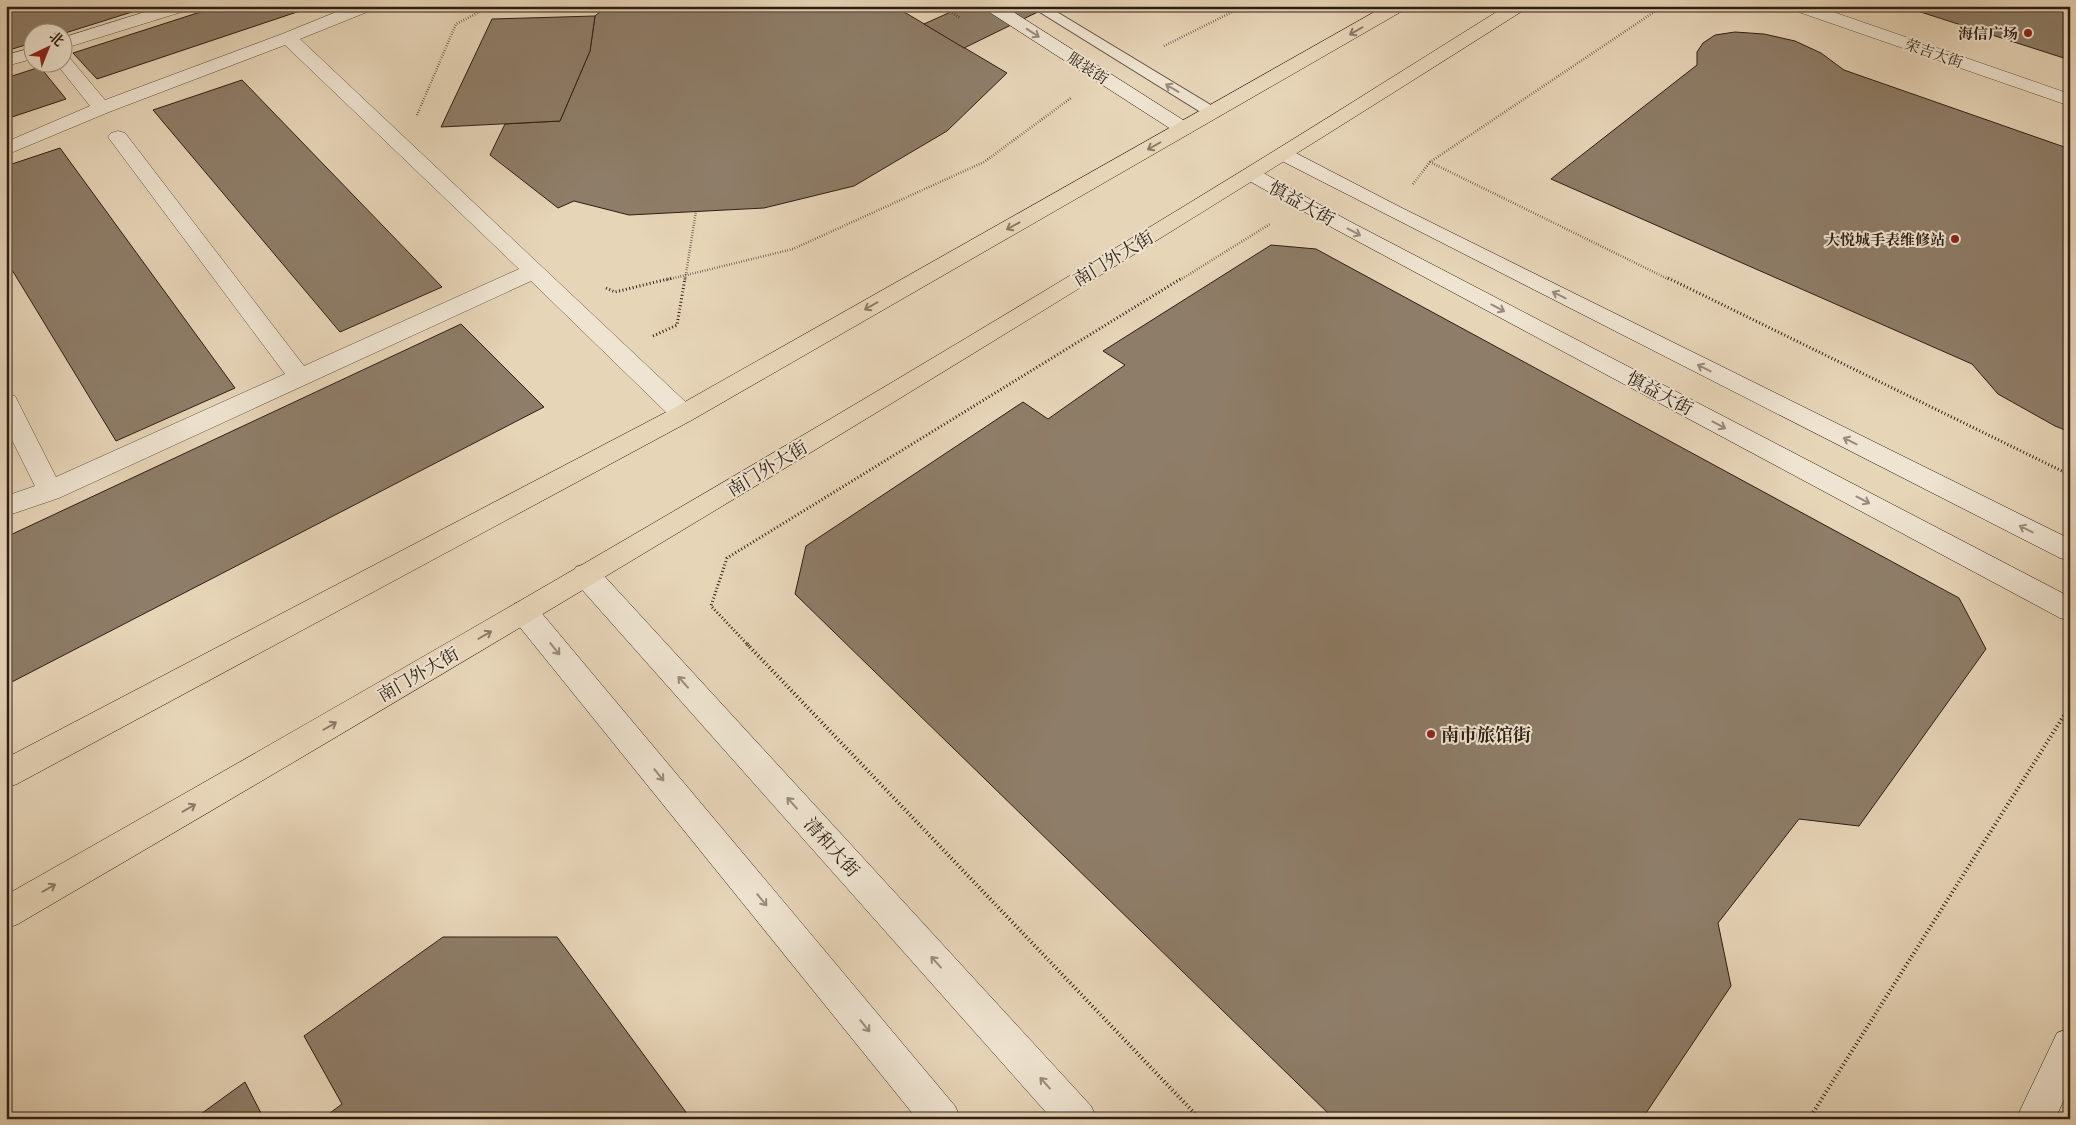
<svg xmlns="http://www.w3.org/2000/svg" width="2076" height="1125" viewBox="0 0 2076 1125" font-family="'Gentium Book Plus','Noto Serif SC',serif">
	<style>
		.building { fill: #8e7d68; stroke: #2d1d12 }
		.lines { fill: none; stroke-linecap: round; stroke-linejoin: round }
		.lane-casing { stroke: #5c4b3c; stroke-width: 2 }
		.street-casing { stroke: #5c4b3c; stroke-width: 1 }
		.secondary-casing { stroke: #2d1d12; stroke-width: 1 }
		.primary-casing { stroke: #2d1d12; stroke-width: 1 }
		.path-far2 { stroke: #2d1d12; stroke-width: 2.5; stroke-dasharray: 0.5 2; stroke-linecap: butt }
		.path-far1 { stroke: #2d1d12; stroke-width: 3; stroke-dasharray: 1 2.5; stroke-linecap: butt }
		.path { stroke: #2d1d12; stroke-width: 4; stroke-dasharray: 1 3; stroke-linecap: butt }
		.lane { fill: #efe4d1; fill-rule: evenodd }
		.street { fill: #efe4d1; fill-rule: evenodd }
		.secondary { fill: #efe4d1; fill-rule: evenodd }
		.primary { fill: #e7d5b8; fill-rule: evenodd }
		.oneway { stroke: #8a7965 }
		.oneway2 { stroke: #988a7b }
		.poi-dot { fill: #8f2418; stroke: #efe4d1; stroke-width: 2 }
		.labels { text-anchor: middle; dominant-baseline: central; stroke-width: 4; stroke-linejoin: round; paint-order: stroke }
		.far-poi-label { font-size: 15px; font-weight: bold; fill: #2d1d12; stroke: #efe4d1; text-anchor: end }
		.far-street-label { font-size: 15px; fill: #2d1d12; stroke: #efe4d1 }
		.street-label { font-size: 18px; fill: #2d1d12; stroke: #efe4d1 }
		.poi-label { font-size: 18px; font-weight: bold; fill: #2d1d12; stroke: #efe4d1; text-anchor: start }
	</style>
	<rect width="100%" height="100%" fill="#e7d5b8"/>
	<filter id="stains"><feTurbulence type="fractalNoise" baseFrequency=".004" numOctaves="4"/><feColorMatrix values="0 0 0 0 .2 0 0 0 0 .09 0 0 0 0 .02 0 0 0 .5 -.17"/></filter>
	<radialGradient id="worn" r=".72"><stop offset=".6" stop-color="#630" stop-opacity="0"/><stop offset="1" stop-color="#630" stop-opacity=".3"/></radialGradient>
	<!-- building -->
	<g class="building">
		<polygon points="6,6 151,6 62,34 32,32 32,43 6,51"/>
		<polygon points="219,6 295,6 300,11 97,79 73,53"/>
		<polygon points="607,6 894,6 1007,73 947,131 854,186 764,208 629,215 574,201 558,208 490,155 505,124 560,121 590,51 595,16"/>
		<polygon points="964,6 1050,6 964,48 924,24"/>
		<polygon points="1902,6 2070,6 2070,60"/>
		<polygon points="595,16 590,51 560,121 441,127 492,19"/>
		<polygon points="1735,32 1764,34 1795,41 1821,53 1844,70 2070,149 2070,432 2055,426 1998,394 1972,364 1551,179 1697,65 1697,52 1703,43 1715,35"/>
		<polygon points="40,67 66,99 6,119 6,78"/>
		<polygon points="242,80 442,287 340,332 153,110"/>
		<polygon points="60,148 235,388 116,441 6,260 6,166"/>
		<polygon points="1271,245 1316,249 1959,598 1986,649 1859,826 1799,819 1718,923 1731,986 1642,1119 1334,1119 795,594 806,546 1023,402 1048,419 1125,365 1103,351"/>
		<polygon points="461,324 544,407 6,685 6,537"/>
		<polygon points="443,937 557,937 691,1119 322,1119 342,1104 304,1036"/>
		<polygon points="245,1082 264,1119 194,1119"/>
	</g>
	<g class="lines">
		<!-- lane casing -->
		<g class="lane-casing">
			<polygon id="lane" points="1030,6 1047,6 1219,110 1221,113 1219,116 1207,116"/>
		</g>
		<!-- street casing -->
		<g class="street-casing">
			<g id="street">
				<polygon points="164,6 190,6 188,10 62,49 62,38"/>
				<polygon points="351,6 374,6 372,10 300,39 692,408 695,414 692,420 683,422 674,420 531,281 59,498 6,516 6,496 35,486 6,428 6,394 15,396 18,402 56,477 285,374 111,141 108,137 111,133 118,131 125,133 304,366 519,269 285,45 109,112 6,155 6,142 90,106 55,62 62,62 62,55 68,56 105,100 282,34"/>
				<polygon points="1791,6 1816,6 2070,94 2070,106 1793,10"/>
				<polygon points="32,48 32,59 6,66 6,55"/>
			</g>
		</g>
		<!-- secondary casing -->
		<g class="secondary-casing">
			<g id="secondary">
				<polygon points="984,6 1004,6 1191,125 1194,129 1191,133 1184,135 1177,133 986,10"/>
				<polygon points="1283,148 1290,150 1400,207 2070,539 2070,561 2060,558 1276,158 1273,154 1276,150"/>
				<polygon points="1251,168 1258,170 1347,220 2070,597 2070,621 2060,618 1333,228 1244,178 1241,174 1244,170"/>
				<polygon points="586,564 596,567 1091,1106 1097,1119 1052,1119 576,583 572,575 576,567"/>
				<polygon points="524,601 534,604 955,1106 961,1119 917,1119 514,620 510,612 514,604"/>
				<polygon points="2070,1028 2070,1087 2055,1119 2016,1119 2057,1033"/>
			</g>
		</g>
		<!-- primary casing -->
		<g class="primary-casing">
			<g id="primary">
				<polygon points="1385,6 1406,6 1404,10 692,420 17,784 6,788 6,758 674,408"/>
				<path d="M1506 6H1526L1524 10C1028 325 525 628 18 924L6 929V895C403 670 797 443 1186 205 1293 140 1399 73 1506 6Z"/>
			</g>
		</g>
		<!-- path-far2 -->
		<g class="path-far2">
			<polyline points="942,6 960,18"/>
			<polyline points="1164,46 1244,6"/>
			<polyline points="417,115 456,24 491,6"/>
			<polyline points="1430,162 1670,280"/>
			<polyline points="1413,184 1430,162 1663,6"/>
			<polyline points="666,280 793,249 984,162 1071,98"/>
			<polyline points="685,280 696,211"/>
			<polyline points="1180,280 1270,224"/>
		</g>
		<!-- path-far1 -->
		<g class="path-far1">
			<polyline points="1668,278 2070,475"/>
			<polyline points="606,288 615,292 672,278"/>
			<polyline points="653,336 677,325 685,278"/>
			<polyline points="749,646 711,606 727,558 1182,278"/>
		</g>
		<!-- path -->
		<g class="path">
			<polyline points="747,644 1200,1119"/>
			<polyline points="1809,1119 2070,706"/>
		</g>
		<!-- lane -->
		<use href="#lane" class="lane"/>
		<!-- street -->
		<use href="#street" class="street"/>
		<!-- secondary -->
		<use href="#secondary" class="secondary"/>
		<!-- primary -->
		<use href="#primary" class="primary"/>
	</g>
	<!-- one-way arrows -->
	<defs><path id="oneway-shaft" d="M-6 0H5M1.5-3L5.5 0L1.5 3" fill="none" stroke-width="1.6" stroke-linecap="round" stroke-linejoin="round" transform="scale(1.25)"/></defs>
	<g class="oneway">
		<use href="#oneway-shaft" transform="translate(1356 31) rotate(150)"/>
		<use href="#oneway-shaft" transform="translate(1154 146) rotate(150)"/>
		<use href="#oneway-shaft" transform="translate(1013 226) rotate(151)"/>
		<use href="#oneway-shaft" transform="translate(871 306) rotate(150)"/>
		<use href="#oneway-shaft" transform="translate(485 635) rotate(-30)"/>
		<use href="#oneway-shaft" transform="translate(330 726) rotate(-30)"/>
		<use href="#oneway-shaft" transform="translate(189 808) rotate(-30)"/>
		<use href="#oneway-shaft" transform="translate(49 888) rotate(-30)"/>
	</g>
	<g class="oneway2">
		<use href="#oneway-shaft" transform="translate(1033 33) rotate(33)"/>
		<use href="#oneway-shaft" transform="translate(1172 88) rotate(-149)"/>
		<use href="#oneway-shaft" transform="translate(1354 232) rotate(28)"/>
		<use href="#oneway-shaft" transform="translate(1559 295) rotate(-153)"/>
		<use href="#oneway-shaft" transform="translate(1498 308) rotate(28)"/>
		<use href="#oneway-shaft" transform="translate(1704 368) rotate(-153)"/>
		<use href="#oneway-shaft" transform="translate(1719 425) rotate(28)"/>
		<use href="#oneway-shaft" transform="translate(1850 441) rotate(-153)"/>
		<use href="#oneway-shaft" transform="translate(1863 500) rotate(28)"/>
		<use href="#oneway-shaft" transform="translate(2026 529) rotate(-153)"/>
		<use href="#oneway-shaft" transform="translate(555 649) rotate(51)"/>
		<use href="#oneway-shaft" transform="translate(683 682) rotate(-132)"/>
		<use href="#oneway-shaft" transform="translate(659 775) rotate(51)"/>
		<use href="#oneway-shaft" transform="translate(792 803) rotate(-132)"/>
		<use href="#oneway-shaft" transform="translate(762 900) rotate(51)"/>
		<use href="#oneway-shaft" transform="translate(936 962) rotate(-132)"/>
		<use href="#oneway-shaft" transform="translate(865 1026) rotate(51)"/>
		<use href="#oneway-shaft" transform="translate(1045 1083) rotate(-132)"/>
	</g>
	<!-- markers -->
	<g class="poi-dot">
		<circle cx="2028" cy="33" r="5"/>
		<circle cx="1955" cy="239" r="5"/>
		<circle cx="1431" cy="734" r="5"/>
	</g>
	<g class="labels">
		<!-- far-poi labels -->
		<g class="far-poi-label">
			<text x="2018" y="33">海信广场</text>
			<text x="1945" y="239">大悦城手表维修站</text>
		</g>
		<!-- far-street labels -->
		<g class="far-street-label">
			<text transform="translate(1934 53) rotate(19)">荣吉大街</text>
			<text transform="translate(1088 68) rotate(33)">服装街</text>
		</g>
		<!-- street labels -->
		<g class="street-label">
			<text transform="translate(1302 203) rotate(29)">慎益大街</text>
			<text transform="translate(1113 258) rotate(-31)">南门外大街</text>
			<text transform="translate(1660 393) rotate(28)">慎益大街</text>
			<text transform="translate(767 468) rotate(-31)">南门外大街</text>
			<text transform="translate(418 674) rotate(-30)">南门外大街</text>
			<text transform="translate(832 847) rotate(48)">清和大街</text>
		</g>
		<!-- poi labels -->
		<g class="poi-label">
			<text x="1441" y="734">南市旅馆街</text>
		</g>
	</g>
	<!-- margin -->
	<rect width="2076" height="1125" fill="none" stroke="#e7d5b8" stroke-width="25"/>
	<rect x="8" y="8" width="2061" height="1110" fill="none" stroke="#2d1d12" stroke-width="2.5"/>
	<rect x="12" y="12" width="2051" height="1100" fill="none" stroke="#2d1d12"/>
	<!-- north arrow -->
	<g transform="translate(48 48) rotate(43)"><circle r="24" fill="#efe4d1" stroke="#a19485"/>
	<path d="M0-4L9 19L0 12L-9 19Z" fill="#8f2418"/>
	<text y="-8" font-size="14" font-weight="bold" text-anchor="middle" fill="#2d1d12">北</text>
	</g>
	<rect width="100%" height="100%" filter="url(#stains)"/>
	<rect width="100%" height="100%" fill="url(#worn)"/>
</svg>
